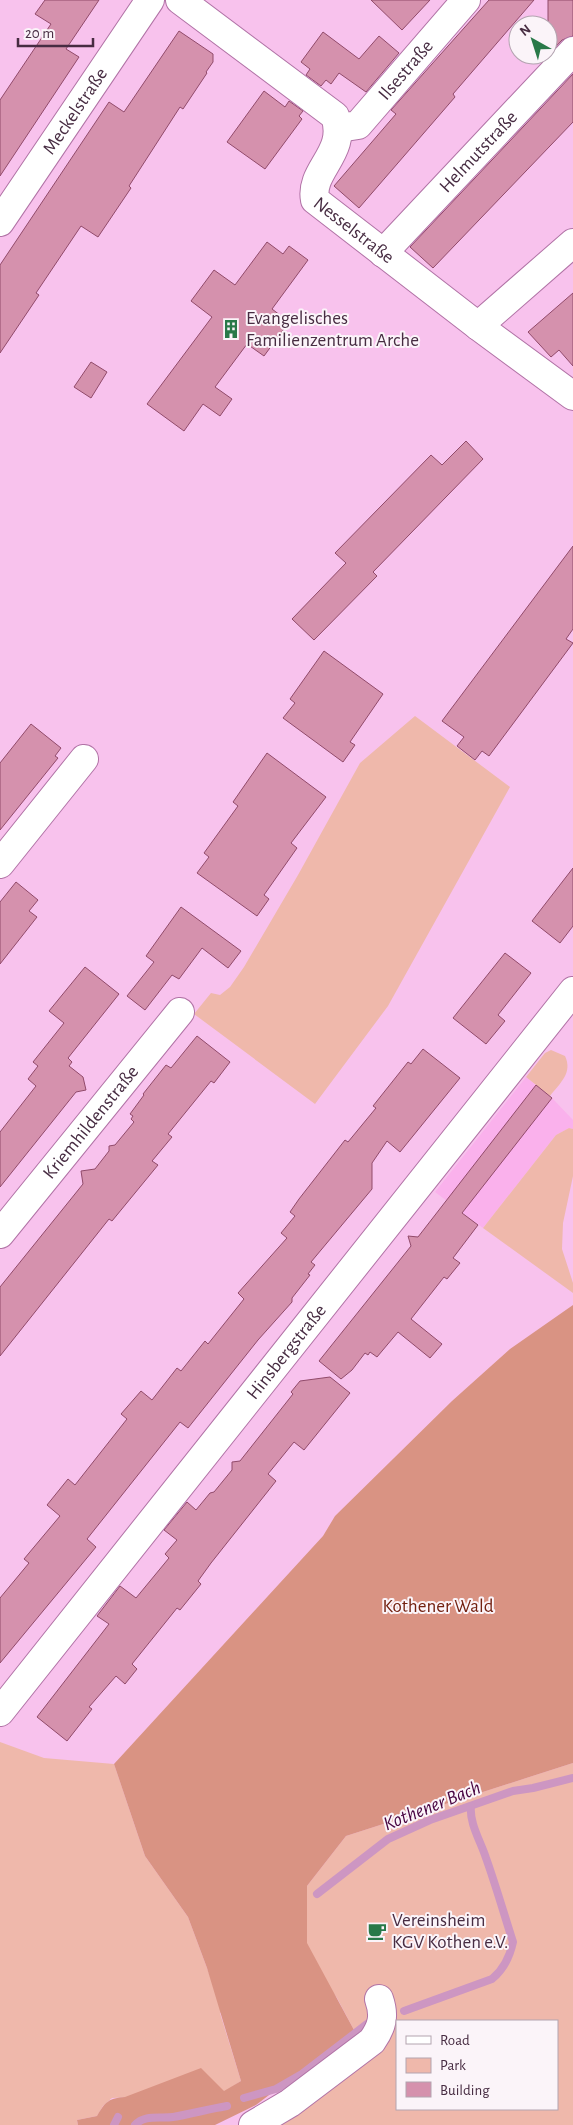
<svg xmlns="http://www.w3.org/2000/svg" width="573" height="2125" viewBox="0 0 573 2125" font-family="'Alegreya Sans',sans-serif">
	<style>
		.built { fill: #fab1ec }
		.green { fill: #efb8ab; fill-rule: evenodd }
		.forest { fill: #d99383 }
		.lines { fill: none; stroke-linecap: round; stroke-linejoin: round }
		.stream { stroke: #cd96c2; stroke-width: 8 }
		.building { fill: #d591ad; stroke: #914a6a }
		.minor-casing { stroke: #b173a6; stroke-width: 30 }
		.minor { stroke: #fff; stroke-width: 28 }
		.labels { text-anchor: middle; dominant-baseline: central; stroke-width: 4; stroke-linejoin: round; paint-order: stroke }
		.street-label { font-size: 19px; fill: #472c42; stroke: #fbf4f9 }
		.poi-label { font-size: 19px; fill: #472c42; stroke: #fbf4f9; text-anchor: start }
		.park-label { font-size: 19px; fill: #732110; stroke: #fbf4f9 }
		.water-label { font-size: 20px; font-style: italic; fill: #490642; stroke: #fbf4f9 }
	</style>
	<rect width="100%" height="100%" fill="#f8c2ed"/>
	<!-- built -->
	<polygon class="built" points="526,1077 553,1099 573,1120 573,1129 569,1128 556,1135 483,1228 435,1192"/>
	<!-- green -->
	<g class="green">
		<polygon points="415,716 510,787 388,1006 315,1104 194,1014 211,993 220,995 230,987 244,967 298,875 360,763"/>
		<path d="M551 1050 565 1056C573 1073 560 1083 550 1096L526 1077 545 1053Z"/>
		<polygon points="569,1128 573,1129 573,1176 563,1223 562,1249 573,1283 573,1293 483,1228 556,1135"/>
		<polygon points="0,1742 44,1758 114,1764 145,1856 188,1917 223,2011 220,2013 241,2081 224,2092 112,2098 103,2106 97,2116 77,2120 78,2125 0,2125"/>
		<path d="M573 1763V2125H270L362 2045 337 1998 235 1856 307 1929V1886L346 1836ZM397 2021H557V2109H397Z"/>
	</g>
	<!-- forest -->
	<path class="forest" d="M573 1305V1763L346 1836 307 1886V1943L354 2030 256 2105 215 2125H78L77 2120 97 2116C105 2102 109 2098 125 2097L201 2068 224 2091 241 2081 207 1968 188 1917 145 1856 114 1764 323 1536 335 1516 452 1401 510 1349Z"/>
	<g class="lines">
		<!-- stream -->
		<g class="stream">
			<polyline points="317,1894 388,1839 430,1820 513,1791 533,1788 573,1778"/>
			<path d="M404 2011 492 1979C503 1970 510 1956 513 1942 504 1914 496 1886 486 1858 481 1842 469 1823 471 1806"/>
			<polyline points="244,2098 276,2089 302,2074 367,2024"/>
			<polyline points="114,2125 118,2117"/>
			<path d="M135 2125C145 2114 160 2119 173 2117 191 2114 209 2109 227 2106"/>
		</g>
	</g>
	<!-- building -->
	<g class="building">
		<polygon points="45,0 99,0 66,49 79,57 0,176 0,100 51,24 35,14"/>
		<polygon points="371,0 430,0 402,30"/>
		<polygon points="489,0 534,0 453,94 455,97 359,208 334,186 396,114 391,110"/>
		<polygon points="548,0 573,0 573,36 562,40 548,55"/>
		<polygon points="179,31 213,54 213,62 206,72 207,73 183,109 180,107 129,186 131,188 98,237 81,226 36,293 39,295 0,353 0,265 109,102 124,112"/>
		<polygon points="323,32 359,59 379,36 399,53 366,92 339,73 331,84 326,80 321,86 306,75 310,69 301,62"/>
		<polygon points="573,74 573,122 433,268 410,247"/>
		<polygon points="264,91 285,107 289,101 303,111 299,116 302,119 265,169 227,142"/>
		<polygon points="267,242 283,254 289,246 308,260 272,309 289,322 264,356 247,344 215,387 232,399 220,416 203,404 184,431 147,404 212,317 191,301 214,270 235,285"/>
		<polygon points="573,293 573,366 559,350 551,357 528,332"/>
		<polygon points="91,362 107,372 91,398 74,387"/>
		<polygon points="466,441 483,459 373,572 377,576 314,640 292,619 346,563 335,553 431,455 442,465"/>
		<polygon points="573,546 573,629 566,639 573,643 489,756 482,751 475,760 457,746 464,737 442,721"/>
		<polygon points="324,651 383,694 350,742 355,745 343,762 283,718 295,703 290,699"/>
		<polygon points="31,724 61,748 55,756 58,758 0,830 0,763"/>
		<polygon points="267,753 326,797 291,843 297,848 264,895 269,899 257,916 197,873 209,857 204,853 238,806 233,802"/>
		<polygon points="573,868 573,926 560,943 532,921"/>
		<polygon points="16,882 38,900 29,911 37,917 0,964 0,902"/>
		<polygon points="181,907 241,951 228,968 202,948 179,979 172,975 145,1010 127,996 154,962 146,956"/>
		<polygon points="505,953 531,973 498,1015 505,1021 486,1044 453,1018"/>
		<polygon points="85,967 119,994 68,1058 72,1062 69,1066 83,1077 86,1090 76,1092 0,1187 0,1132 36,1086 28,1079 38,1066 33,1062 64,1023 49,1011"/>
		<polygon points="197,1036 230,1062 214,1083 211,1081 168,1134 172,1137 152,1161 158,1165 112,1221 109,1219 0,1356 0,1287 83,1184 81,1171 95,1169 109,1151 109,1146 115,1145 134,1122 131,1119 133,1116 130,1114 144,1095 143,1094 166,1065 171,1068"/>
		<polygon points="423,1049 460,1078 400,1152 387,1141 372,1163 372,1189 311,1262 315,1265 308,1274 310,1275 292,1298 292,1302 258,1340 188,1428 180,1422 87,1539 96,1547 0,1663 0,1598 29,1563 24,1559 60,1516 47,1505 68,1479 75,1485 127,1419 121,1414 141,1391 152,1400 177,1368 181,1371 205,1341 208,1344 244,1299 238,1293 287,1238 281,1233 295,1216 290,1212 299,1199 345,1140 348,1142 376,1108 373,1106 408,1062 411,1064"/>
		<polygon points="536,1085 552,1098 462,1213 478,1225 453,1258 460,1263 447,1279 444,1277 411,1319 442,1344 430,1358 398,1332 377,1357 370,1352 368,1355 365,1353 352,1370 341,1379 319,1361 411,1246 408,1236 418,1237"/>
		<polygon points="330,1377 350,1393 304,1450 294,1442 268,1474 276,1481 211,1563 198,1581 201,1584 180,1610 177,1608 132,1664 137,1669 125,1684 116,1676 89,1707 92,1709 67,1741 37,1717 109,1624 97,1616 120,1586 136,1598 169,1558 165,1554 177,1540 164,1530 187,1502 196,1510 210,1493 214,1492 232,1470 232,1462 240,1461 293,1394 291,1392 300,1381"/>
	</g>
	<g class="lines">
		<!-- minor casing -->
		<g class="minor-casing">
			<g id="minor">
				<path id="s1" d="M180 0 335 116C348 153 309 170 315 200L478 326 573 396"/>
				<path id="s2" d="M339 128 358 125 466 0"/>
				<path id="s3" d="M0 222 150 0"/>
				<path id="s4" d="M383 253 573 51"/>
				<polyline points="478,326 573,243"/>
				<polyline points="0,864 84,759"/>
				<path id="s5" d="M0 1234 180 1012"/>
				<path id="s6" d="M0 1712 573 991"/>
				<path d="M253 2125 290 2103 372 2041C382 2027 385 2016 379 1999"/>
			</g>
		</g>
		<!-- minor -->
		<use href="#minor" class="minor"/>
	</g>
	<!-- icons -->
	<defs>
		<g id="building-bare" transform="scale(1.5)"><path d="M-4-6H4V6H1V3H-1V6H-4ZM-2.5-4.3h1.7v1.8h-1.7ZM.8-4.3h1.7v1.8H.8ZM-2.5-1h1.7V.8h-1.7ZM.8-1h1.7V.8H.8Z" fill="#297949" stroke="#fbf4f9" stroke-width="2.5" paint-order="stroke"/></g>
		<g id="cafe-bare" transform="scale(1.5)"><path d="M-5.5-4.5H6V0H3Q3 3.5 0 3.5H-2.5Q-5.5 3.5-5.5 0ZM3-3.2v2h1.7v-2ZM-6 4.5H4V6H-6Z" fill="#297949" stroke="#fbf4f9" stroke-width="2.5" paint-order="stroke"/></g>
	</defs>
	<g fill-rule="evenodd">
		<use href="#building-bare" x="231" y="329"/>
		<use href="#cafe-bare" x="377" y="1931"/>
	</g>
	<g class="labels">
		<!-- street labels -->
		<g class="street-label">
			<text stroke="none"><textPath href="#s2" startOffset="92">Ilsestraße</textPath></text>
			<text stroke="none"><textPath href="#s3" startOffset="134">Meckelstraße</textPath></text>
			<text stroke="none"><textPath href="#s4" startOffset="139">Helmutstraße</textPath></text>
			<text stroke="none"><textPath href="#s1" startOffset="332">Nesselstraße</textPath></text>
			<text stroke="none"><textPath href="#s5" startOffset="144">Kriemhildenstraße</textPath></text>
			<text stroke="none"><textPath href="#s6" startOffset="460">Hinsbergstraße</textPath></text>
		</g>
		<!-- poi labels -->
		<g class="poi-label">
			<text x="246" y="318">Evangelisches<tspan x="246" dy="22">Familienzentrum Arche</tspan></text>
			<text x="392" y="1920">Vereinsheim<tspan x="392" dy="22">KGV Kothen e.V.</tspan></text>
		</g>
		<!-- park labels -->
		<g class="park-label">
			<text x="438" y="1606">Kothener Wald</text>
		</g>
		<!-- water labels -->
		<g class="water-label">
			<text transform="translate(432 1806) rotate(-22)">Kothener Bach</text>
		</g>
	</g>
	<!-- legend -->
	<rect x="396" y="2020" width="162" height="90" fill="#fbf4f9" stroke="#b3a4b0"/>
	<rect x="406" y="2036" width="25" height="8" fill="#ffffff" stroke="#b3a4b0"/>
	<text x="440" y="2045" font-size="15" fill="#472c42">Road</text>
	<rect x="406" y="2058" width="25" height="15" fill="#efb8ab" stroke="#b3a4b0"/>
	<text x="440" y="2070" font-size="15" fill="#472c42">Park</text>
	<rect x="406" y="2082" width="25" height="15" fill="#d591ad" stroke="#b3a4b0"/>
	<text x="440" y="2095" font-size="15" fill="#472c42">Building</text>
	<!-- north arrow -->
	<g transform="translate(533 40) rotate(321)"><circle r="24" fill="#fbf4f9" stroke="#b3a4b0"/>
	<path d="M0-4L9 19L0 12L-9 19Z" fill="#297949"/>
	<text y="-8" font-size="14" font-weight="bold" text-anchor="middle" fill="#472c42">N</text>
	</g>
	<!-- scale -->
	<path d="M18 38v8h75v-8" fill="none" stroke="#472c42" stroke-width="2.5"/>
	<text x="25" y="38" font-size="15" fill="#472c42" stroke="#fbf4f9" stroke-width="4" paint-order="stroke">20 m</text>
</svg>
